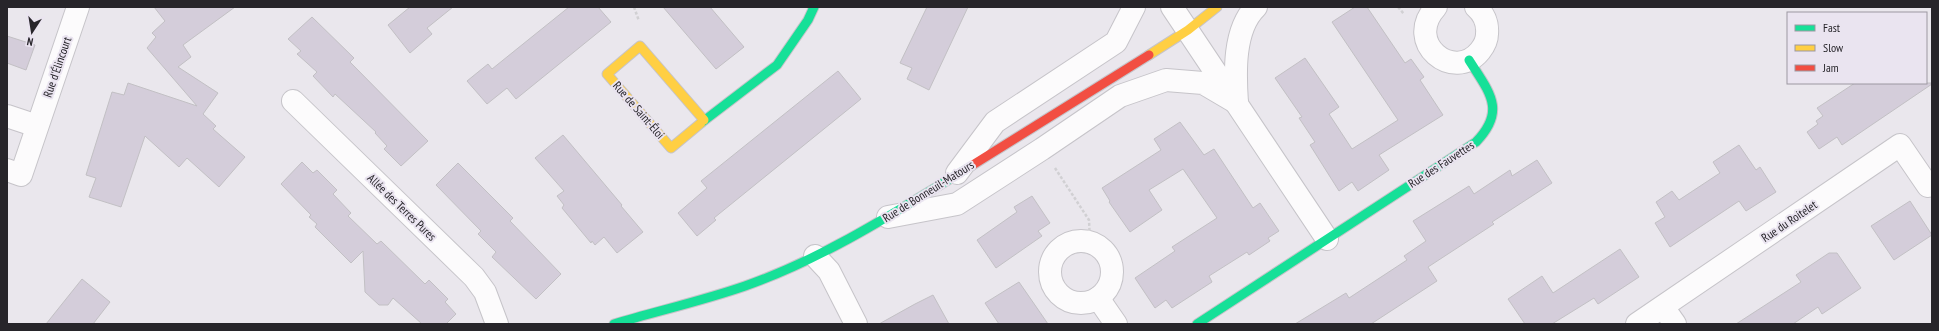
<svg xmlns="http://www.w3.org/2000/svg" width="1939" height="331" viewBox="0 0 1939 331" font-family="'PT Sans Narrow',sans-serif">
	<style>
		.building { fill: #d4cdda; stroke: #c2c0c4 }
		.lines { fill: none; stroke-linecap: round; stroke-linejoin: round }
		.street-casing { stroke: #c6c4c9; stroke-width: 24 }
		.fast-casing { stroke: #c6c4c9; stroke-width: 11 }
		.slow-casing { stroke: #c6c4c9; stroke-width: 11 }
		.jam-casing { stroke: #c6c4c9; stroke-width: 11 }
		.path { stroke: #d1d0d3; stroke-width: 2.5; stroke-dasharray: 3 2; stroke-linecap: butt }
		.street { stroke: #fcfbfc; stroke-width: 22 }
		.fast { stroke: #16e098; stroke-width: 9 }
		.slow { stroke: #ffcf43; stroke-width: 9 }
		.jam { stroke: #f24e42; stroke-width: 9 }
		.labels { text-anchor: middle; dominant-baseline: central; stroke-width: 4; stroke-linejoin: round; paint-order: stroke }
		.street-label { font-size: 12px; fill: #27252a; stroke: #eae4f0 }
	</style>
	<rect width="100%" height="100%" fill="#eae7ed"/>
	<!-- building -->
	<g class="building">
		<polygon points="154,7 235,7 183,45 191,57 178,67 218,93 203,114 216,126 213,129 245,157 219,187 187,158 179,167 145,136 121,207 89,197 96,178 86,175 112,92 124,95 128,83 197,106 147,48 156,37 152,33 165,21"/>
		<polygon points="410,7 453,7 427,28 432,34 410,53 388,25"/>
		<polygon points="569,7 598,7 611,22 516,99 507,88 487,104 467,81 488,64 492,69"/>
		<polygon points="663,7 710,7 744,47 716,69"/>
		<polygon points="927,7 968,7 929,90 907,79 912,68 900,63"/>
		<polygon points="1355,7 1367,7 1405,63 1411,59 1424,77 1420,80 1443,115 1379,155 1389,170 1358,191 1352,182 1339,191 1310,145 1315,142 1299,118 1302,117 1275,78 1305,58 1339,107 1329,114 1352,149 1398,120 1332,22"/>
		<polygon points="312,17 354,58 350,62 428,141 401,166 384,149 387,146 375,133 376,132 335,94 333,97 313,76 317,72 297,54 301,51 288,39"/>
		<polygon points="7,36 35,45 26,70 7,63"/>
		<polygon points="838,71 861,99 714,218 716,220 697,236 678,213 707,188 701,181"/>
		<polygon points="1855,83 1932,83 1932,84 1842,145 1837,137 1819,149 1807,132 1818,124 1816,121 1823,116 1817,108"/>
		<polygon points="1180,122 1204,155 1214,149 1253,208 1260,203 1279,231 1268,238 1270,241 1249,255 1247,252 1209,276 1212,282 1172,308 1166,300 1155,308 1135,278 1175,251 1172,247 1217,218 1183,169 1149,190 1162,210 1130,232 1109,202 1110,201 1102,188 1161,150 1154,139"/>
		<polygon points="563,135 622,205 621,206 643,232 617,253 604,237 595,245 592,241 591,243 562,208 564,205 557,196 564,191 535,158"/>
		<polygon points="1739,145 1756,170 1760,167 1776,192 1746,211 1739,201 1670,247 1655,223 1665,217 1656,202 1672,191 1679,200 1720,173 1713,162"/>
		<polygon points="1537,160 1552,183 1492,222 1494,224 1428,267 1437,281 1371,324 1295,324 1346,293 1349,298 1407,260 1404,256 1426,241 1413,221 1469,186 1474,194 1510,170 1512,176"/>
		<polygon points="302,162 313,173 317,170 337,190 333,194 351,213 348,216 377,244 381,241 425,284 429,280 448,299 445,302 456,314 446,324 422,324 393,298 388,305 379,305 365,292 363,251 351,263 315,227 317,224 309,217 311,215 281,184"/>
		<polygon points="458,163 513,218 510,221 561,274 536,299 492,257 496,252 478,234 481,231 436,185"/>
		<polygon points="1032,196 1050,223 1038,231 1042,236 996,268 977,240 1017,212 1014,207"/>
		<polygon points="1910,201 1932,235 1894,260 1871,226"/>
		<polygon points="1620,249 1639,277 1598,304 1594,298 1552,324 1525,324 1508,299 1542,276 1553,293"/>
		<polygon points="1829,253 1837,253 1861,288 1822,314 1818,307 1793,324 1736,324 1801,282 1796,275"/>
		<polygon points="82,279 110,302 93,324 46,324"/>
		<polygon points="1019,282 1037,308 1048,324 999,324 985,303"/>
		<polygon points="933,295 949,324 879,324 915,304"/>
	</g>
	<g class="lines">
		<!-- street casing -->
		<g class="street-casing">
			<g id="street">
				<polyline points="1172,7 1327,239"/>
				<path d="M1436 7C1403 43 1454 83 1480 51 1484 46 1487 40 1487 34 1488 23 1484 14 1476 7"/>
				<polyline points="293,101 474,277 485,292 497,324"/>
				<path d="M1237 103C1235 74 1233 29 1256 7"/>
				<polyline points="7,116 37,126"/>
				<polyline points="7,170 21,175 78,7"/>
				<polyline points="957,173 995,122 1116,42 1134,7"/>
				<polyline points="888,217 957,204 1042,149 1120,96 1166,80 1203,83 1237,103"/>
				<circle cx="1081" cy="272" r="31"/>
				<polyline points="815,256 829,271 856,324"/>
				<polyline points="1098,298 1116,324"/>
				<polyline points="1663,307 1675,324"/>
				<polyline points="1637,324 1900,145 1928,186"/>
			</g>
		</g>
		<!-- fast casing -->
		<g class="fast-casing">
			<g id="fast">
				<polyline points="701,123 777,65 808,20 814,7"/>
				<path d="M614 324C657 311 702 301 745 286 825 258 899 210 971 166"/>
				<path d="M1197 324 1476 142C1507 110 1489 92 1469 60"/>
			</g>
		</g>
		<!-- slow casing -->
		<g class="slow-casing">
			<g id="slow">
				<polyline points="1149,55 1188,30 1217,7"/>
				<polyline points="701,123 671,148 607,74 640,46 704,120"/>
			</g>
		</g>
		<!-- jam casing -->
		<g class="jam-casing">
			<polyline id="jam" points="971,166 1149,55"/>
		</g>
		<!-- path -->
		<g class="path">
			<polyline points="634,7 639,21"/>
			<polyline points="1398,7 1404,14"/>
			<polyline points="1055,168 1089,220 1090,242"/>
		</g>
		<!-- street -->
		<use href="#street" class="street"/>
		<!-- fast -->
		<use href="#fast" class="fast"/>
		<!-- slow -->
		<use href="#slow" class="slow"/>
		<!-- jam -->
		<use href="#jam" class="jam"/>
	</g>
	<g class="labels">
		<!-- street labels -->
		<g class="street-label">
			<text transform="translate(57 67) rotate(-71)">Rue d'Élincourt</text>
			<text transform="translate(639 110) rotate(49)">Rue de Saint-Éloi</text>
			<text transform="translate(1441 164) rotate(-33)">Rue des Fauvettes</text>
			<text transform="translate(928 191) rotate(-32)">Rue de Bonneuil-Matours</text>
			<text transform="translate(402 207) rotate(44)">Allée des Terres Pures</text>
			<text transform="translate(1789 221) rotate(-34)">Rue du Roitelet</text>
		</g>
	</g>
	<!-- border -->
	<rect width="1939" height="331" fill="none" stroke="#27252a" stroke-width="16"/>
	<!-- legend -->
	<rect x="1787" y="12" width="140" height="72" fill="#eae4f0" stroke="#9c98a1"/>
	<rect x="1795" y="25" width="20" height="6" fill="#16e098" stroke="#9c98a1"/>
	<text x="1823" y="32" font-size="12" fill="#27252a">Fast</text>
	<rect x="1795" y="45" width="20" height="6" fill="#ffcf43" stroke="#9c98a1"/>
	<text x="1823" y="52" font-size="12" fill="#27252a">Slow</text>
	<rect x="1795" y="65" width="20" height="6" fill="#f24e42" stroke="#9c98a1"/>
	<text x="1823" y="72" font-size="12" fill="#27252a">Jam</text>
	<!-- north arrow -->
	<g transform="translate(32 32) rotate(192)" stroke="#eae4f0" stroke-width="3" paint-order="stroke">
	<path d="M0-3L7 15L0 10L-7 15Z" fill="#27252a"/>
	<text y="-6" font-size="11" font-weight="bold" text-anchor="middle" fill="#27252a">N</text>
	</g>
</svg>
